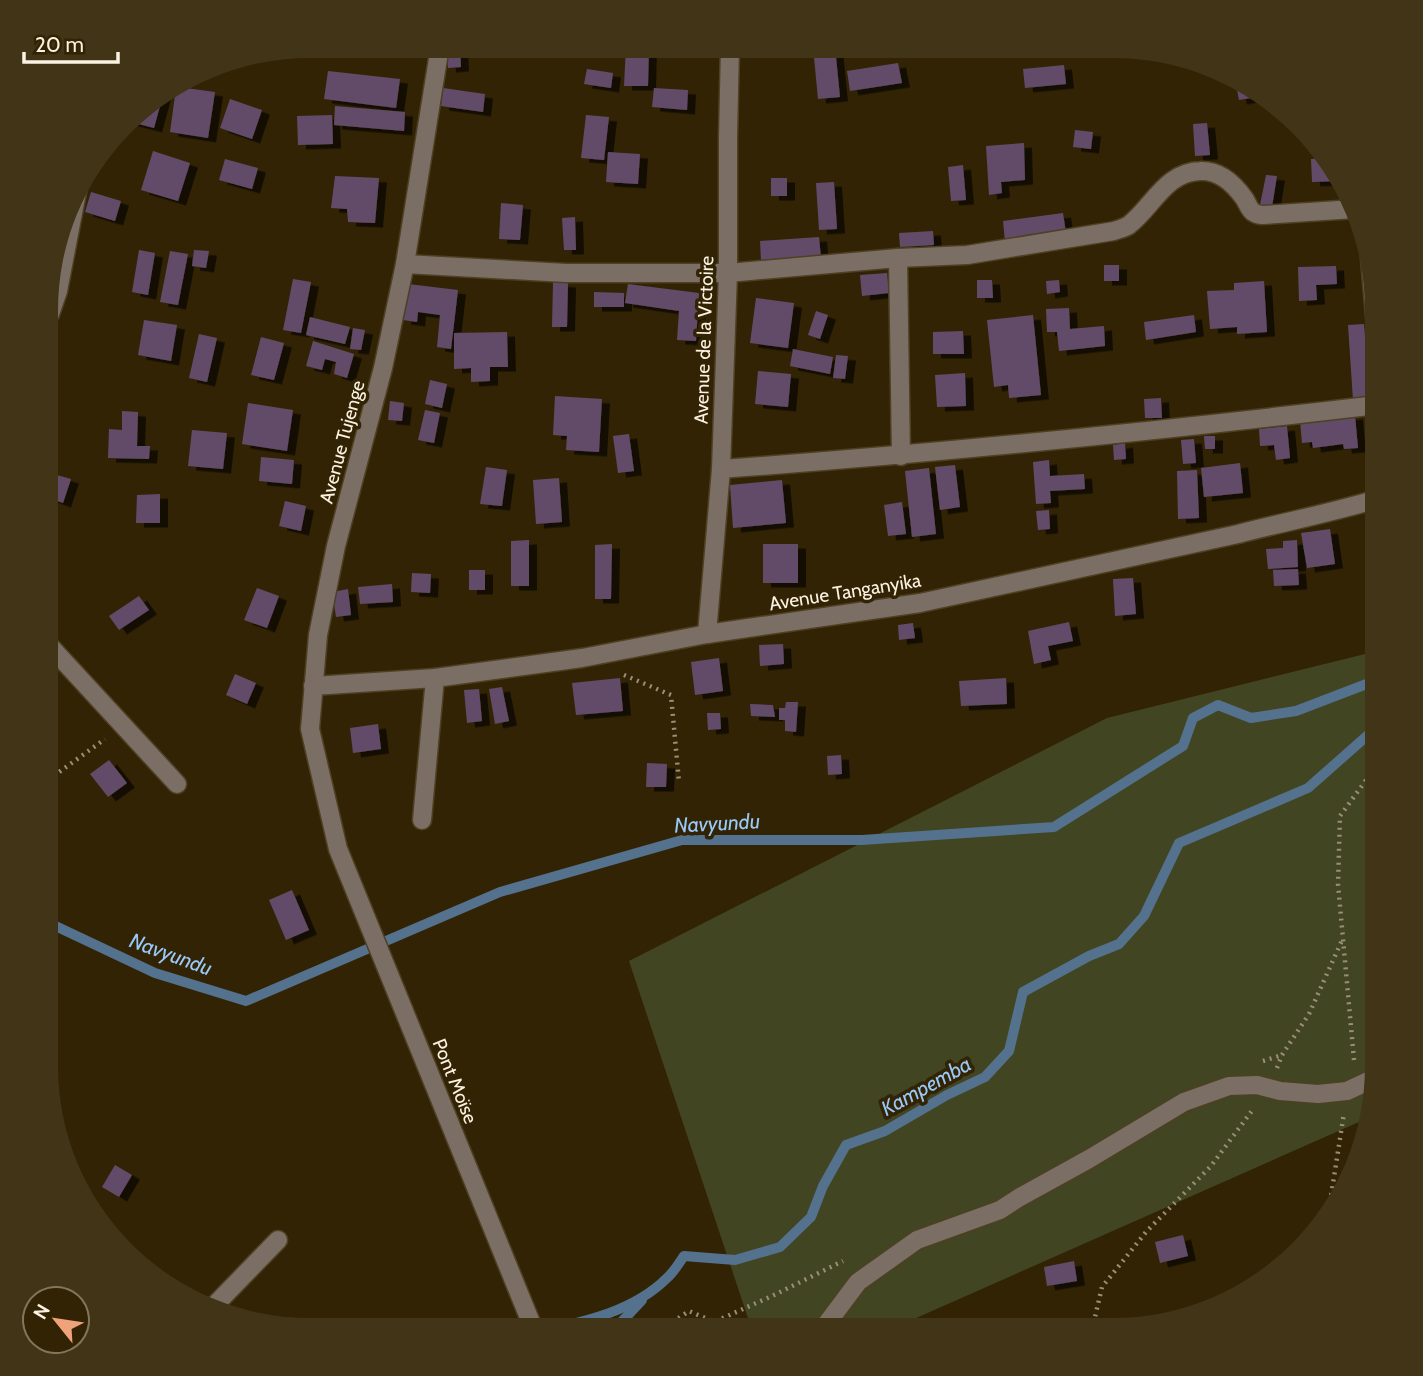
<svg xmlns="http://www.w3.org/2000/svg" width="1423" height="1376" viewBox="0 0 1423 1376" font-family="Cabin,sans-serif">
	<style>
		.green { fill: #414521 }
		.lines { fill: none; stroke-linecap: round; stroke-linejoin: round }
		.stream { stroke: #54718d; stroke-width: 10 }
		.building { fill: #624b68; filter: url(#shadow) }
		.minor-casing { stroke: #4e4023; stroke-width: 21 }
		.path { stroke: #9a8e76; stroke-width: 4.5; stroke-dasharray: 2 5; stroke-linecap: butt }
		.minor { stroke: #7b6e64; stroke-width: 18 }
		.labels { text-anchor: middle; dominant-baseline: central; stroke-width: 7; stroke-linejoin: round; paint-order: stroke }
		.street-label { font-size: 19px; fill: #fcf2e1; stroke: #322304 }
		.water-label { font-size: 21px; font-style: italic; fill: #98c9f9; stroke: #322304 }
	</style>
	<defs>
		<filter id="shadow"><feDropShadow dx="8" dy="4.5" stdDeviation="0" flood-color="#0009"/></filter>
	</defs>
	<rect width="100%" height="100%" fill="#322304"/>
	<!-- green -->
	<polygon class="green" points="1377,651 1377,1083 1368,1118 889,1330 752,1330 629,961 1107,718"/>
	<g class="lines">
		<!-- stream -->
		<g class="stream">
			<polyline points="47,922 155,973 246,1001 500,892 682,840 862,840 1054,827 1183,746 1193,718 1218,705 1251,718 1296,711 1377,680"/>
			<path d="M546 1330C588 1321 635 1310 667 1278 674 1272 679 1263 684 1256L735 1260 780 1247 811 1217 823 1186 846 1145 885 1131 947 1095 985 1077 1009 1051 1023 992 1089 956 1119 944 1144 916 1179 843 1308 788 1377 727"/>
			<polyline points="614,1330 642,1300"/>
		</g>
	</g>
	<!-- building -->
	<g class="building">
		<polygon points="446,46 460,46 461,67 448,68"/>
		<polygon points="626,46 649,46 648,86 624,86"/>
		<polygon points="813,47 835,47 840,97 818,99"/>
		<polygon points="898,63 902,83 850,91 847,71"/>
		<polygon points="1064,65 1066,84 1025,88 1023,69"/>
		<polygon points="587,69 613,73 611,88 584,84"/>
		<polygon points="328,71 400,79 396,108 324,99"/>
		<polygon points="1247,83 1252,87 1263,96 1239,100 1236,85"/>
		<polygon points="178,87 215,92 208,138 170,132 176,88"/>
		<polygon points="443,88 485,94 483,112 441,106"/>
		<polygon points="654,88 688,90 687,110 652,107"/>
		<polygon points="163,95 154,128 127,121 136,111"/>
		<polygon points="230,99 262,110 252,139 220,128"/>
		<polygon points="335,106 405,112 404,131 334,125"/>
		<polygon points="332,115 333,144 298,145 297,116"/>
		<polygon points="586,115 609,117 604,160 581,158"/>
		<polygon points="1207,123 1210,155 1195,156 1193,124"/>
		<polygon points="1075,130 1093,132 1091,149 1073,147"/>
		<polygon points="1024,143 1025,180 1001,182 1002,193 989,195 986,146"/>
		<polygon points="153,151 190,163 178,201 141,190"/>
		<polygon points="608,152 640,154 638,184 606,182"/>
		<polygon points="1328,158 1340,181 1312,182 1311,159"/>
		<polygon points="225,159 258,168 252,189 219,180"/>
		<polygon points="963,165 966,200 951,201 948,167"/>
		<polygon points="1266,175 1277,176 1272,207 1260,205"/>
		<polygon points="335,176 379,178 375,223 348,222 347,209 331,208"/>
		<rect x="771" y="178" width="16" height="18"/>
		<polygon points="834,182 837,229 819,230 816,183"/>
		<polygon points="91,192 121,201 115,221 85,212"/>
		<polygon points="501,203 523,205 520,240 499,239"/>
		<polygon points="1063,213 1066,233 1005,242 1003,221"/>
		<polygon points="575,217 576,250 564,250 562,218"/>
		<polygon points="933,231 934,245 900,247 899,233"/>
		<polygon points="819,237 821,258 761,261 760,241"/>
		<polygon points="139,250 155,253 148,295 132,292"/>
		<polygon points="194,250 209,251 206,268 192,266"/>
		<polygon points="170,251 188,254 178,305 160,302"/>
		<rect x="1104" y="265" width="15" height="16"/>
		<polygon points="1336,266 1337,284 1316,285 1317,300 1299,301 1298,267"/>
		<polygon points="887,273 889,293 862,296 860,275"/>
		<polygon points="293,279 311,282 301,333 283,330"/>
		<polygon points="977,280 992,280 993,298 977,298"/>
		<polygon points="1059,280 1060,292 1047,294 1046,281"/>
		<polygon points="1264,281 1267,332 1237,334 1237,327 1210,329 1207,291 1234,290 1234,283"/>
		<polygon points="553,282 568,283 567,327 552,327"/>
		<polygon points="408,284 458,290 451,349 437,347 440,315 418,312 417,322 403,320"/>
		<polygon points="628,284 699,293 696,341 677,340 679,311 625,303"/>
		<polygon points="594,292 624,293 624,307 594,307"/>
		<polygon points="756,298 794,303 788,348 750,343"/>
		<polygon points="1069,308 1070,329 1104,326 1105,346 1059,351 1057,332 1047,332 1046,309"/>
		<polygon points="816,311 828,315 820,339 808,335"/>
		<polygon points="1033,315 1041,395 1009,398 1008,385 994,387 987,320"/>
		<polygon points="1194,315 1196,332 1146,340 1144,322"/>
		<polygon points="310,317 350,327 345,344 306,335"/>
		<polygon points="144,320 177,325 171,361 138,355"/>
		<polygon points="1364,324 1370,399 1353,400 1348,325"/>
		<polygon points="353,328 365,330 361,350 350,349"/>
		<polygon points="963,331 964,354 933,354 933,332"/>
		<polygon points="507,332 508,367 490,367 490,381 471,382 471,368 454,369 454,333"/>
		<polygon points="199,334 217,338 207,382 189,378"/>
		<polygon points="261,337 284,343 274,380 251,375"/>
		<polygon points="313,341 354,354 347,378 334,374 336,362 325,359 322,370 306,366"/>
		<polygon points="793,349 833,357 830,374 790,366"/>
		<polygon points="836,355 848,356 845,379 833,378"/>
		<polygon points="758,371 791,374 788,407 755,404"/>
		<polygon points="965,373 966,406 937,407 935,375"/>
		<polygon points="430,380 447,384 442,408 425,404"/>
		<polygon points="555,396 602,399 599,452 566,450 567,436 553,435"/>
		<polygon points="1161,398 1162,418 1145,418 1144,399"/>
		<polygon points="390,401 404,403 402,421 388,420"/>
		<polygon points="248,403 293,410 287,451 242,444"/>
		<polygon points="425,410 440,413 434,443 418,440"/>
		<polygon points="122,411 138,412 137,446 150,446 149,459 108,458 109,429 122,430"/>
		<polygon points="1355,415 1358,448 1344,449 1343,444 1313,448 1312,442 1302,443 1300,421"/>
		<polygon points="1287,426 1290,458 1276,460 1274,445 1260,446 1259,429"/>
		<polygon points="192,430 227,433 223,469 188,466"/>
		<polygon points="629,434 634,471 618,473 613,436"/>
		<polygon points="1204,436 1215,436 1215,449 1205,449"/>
		<polygon points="1194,439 1196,463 1183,464 1181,440"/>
		<polygon points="1125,443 1126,459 1114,460 1113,445"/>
		<polygon points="261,457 294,460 292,484 259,481"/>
		<polygon points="1049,460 1050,476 1084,474 1085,489 1050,491 1051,503 1036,504 1033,462"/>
		<polygon points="1240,463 1243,493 1204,497 1201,468"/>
		<polygon points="955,465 960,507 940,510 935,467"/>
		<polygon points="486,467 507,470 502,506 480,504"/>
		<polygon points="929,468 936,534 912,537 905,471"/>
		<polygon points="1197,470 1199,518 1178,519 1177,471"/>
		<polygon points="53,474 71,479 63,503 49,498 49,487"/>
		<polygon points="559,478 562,522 536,524 533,480"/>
		<polygon points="782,480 786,523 733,528 730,485"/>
		<polygon points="160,494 160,523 136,523 137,495"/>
		<polygon points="285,501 306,506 301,531 279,526"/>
		<polygon points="902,502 906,534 888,536 884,505"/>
		<polygon points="1049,510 1050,529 1038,530 1036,511"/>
		<polygon points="1330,529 1335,564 1307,568 1301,533"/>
		<polygon points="1377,538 1377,561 1372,562 1369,540"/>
		<polygon points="529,540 529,586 511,586 511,541"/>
		<polygon points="1297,540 1298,567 1268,569 1266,549 1283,548 1283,541"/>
		<polygon points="612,544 611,599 595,599 595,545"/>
		<rect x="763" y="544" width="35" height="39"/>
		<polygon points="1298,569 1299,585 1274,586 1273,570"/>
		<rect x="469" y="570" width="16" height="20"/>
		<polygon points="412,573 431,574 430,593 411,592"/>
		<polygon points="1133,578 1136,614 1115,616 1113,579"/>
		<polygon points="392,584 393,602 360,604 358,587"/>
		<polygon points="257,588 279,596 267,628 244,620"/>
		<polygon points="348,589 351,615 336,617 332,592"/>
		<polygon points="139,596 149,610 119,630 109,616"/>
		<polygon points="1069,622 1073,641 1048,646 1051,660 1034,664 1028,631"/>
		<polygon points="913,623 915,638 899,640 898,625"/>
		<polygon points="783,644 784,664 760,666 759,645"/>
		<polygon points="719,658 723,691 695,695 691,662"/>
		<polygon points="235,674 256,683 247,704 226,695"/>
		<polygon points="620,678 623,711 576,715 572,683"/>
		<polygon points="1006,678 1007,704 961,706 959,681"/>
		<polygon points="502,687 509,721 495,724 489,689"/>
		<polygon points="479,689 482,721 467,723 464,690"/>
		<polygon points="786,702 798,702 796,732 785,731 785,720 779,720 779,708 785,708"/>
		<polygon points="750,704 773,705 775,717 751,716"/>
		<polygon points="707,713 720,713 721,729 708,730"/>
		<polygon points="378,724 381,749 353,753 350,728"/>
		<polygon points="841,755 842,774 828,775 827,756"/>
		<polygon points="109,760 127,783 108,797 90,774"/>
		<polygon points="647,763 667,764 666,787 646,787"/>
		<polygon points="292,890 309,930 286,940 269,900"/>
		<polygon points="115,1165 132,1175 119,1197 102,1187"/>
		<polygon points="1183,1235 1188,1256 1160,1263 1155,1242"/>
		<polygon points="1074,1261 1077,1281 1047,1286 1044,1267"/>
	</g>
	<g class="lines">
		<!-- minor casing -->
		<g class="minor-casing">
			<g id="minor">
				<polyline points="440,46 405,264 383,368 336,546 318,635 310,729 338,849 534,1330"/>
				<polyline points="898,258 901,456"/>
				<polyline points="1370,258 1377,339"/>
				<path d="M405 264 566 273H728L898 258 967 255 1114 231C1119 229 1125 228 1129 225 1153 206 1166 172 1200 171 1219 170 1234 184 1244 198 1247 202 1249 209 1253 212 1256 214 1260 215 1263 215L1355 209"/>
				<polyline points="50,314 58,291 79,182"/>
				<path d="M721 469C940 453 1159 431 1377 405"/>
				<polyline points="707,634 721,469 728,273 728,137 730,47"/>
				<polyline points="48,644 177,784"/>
				<path d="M313 686 435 678 582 658 707 634 920 603 1238 534C1284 522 1331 513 1377 499"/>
				<polyline points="422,820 435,678"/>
				<polyline points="212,1308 278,1240"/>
				<polyline points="822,1330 858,1282 917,1240 1000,1210 1020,1197 1089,1159 1184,1102 1229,1086 1257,1085 1280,1091 1318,1094 1347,1091 1377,1077"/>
			</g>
		</g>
		<!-- path -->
		<g class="path">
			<polyline points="624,675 671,695 679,782"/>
			<polyline points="48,780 105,739"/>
			<polyline points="1354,1060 1338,884 1340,816 1377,765"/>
			<polyline points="1263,1061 1282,1055"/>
			<polyline points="1277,1068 1282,1055 1309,1014 1343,938"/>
			<polyline points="1329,1209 1344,1113"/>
			<polyline points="661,1330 689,1311 714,1322 772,1296 843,1261"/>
			<polyline points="1092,1330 1102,1287 1146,1232 1211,1166 1254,1108"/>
		</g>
		<!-- minor -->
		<use href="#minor" class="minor"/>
	</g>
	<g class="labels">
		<!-- street labels -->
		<g class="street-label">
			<text transform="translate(704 340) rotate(-88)">Avenue de la Victoire</text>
			<text transform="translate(342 442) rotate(-75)">Avenue Tujenge</text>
			<text transform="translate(845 592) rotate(-9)">Avenue Tanganyika</text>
			<text transform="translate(455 1081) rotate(68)">Pont Moïse</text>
		</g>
		<!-- water labels -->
		<g class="water-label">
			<text transform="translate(717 823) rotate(-3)">Navyundu</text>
			<text transform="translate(171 954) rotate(20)">Navyundu</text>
			<text transform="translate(926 1086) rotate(-29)">Kampemba</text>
		</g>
	</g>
	<!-- crop -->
	<path d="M0 0H1423V1376H0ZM310 58H1113A252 252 0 0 1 1365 310V1066A252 252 0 0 1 1113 1318H310A252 252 0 0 1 58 1066V310A252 252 0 0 1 310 58Z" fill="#423416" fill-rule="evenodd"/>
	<!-- north arrow -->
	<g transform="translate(56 1320) rotate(300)"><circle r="33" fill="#322304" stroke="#83765c" stroke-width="2"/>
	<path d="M0-5L12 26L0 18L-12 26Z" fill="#f0a27a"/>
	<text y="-10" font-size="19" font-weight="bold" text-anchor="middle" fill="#fcf2e1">N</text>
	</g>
	<!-- scale -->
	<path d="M24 52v10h94v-10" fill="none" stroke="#fcf2e1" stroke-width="3.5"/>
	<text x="35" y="52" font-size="21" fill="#fcf2e1" stroke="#322304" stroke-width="5" paint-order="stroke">20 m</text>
</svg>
